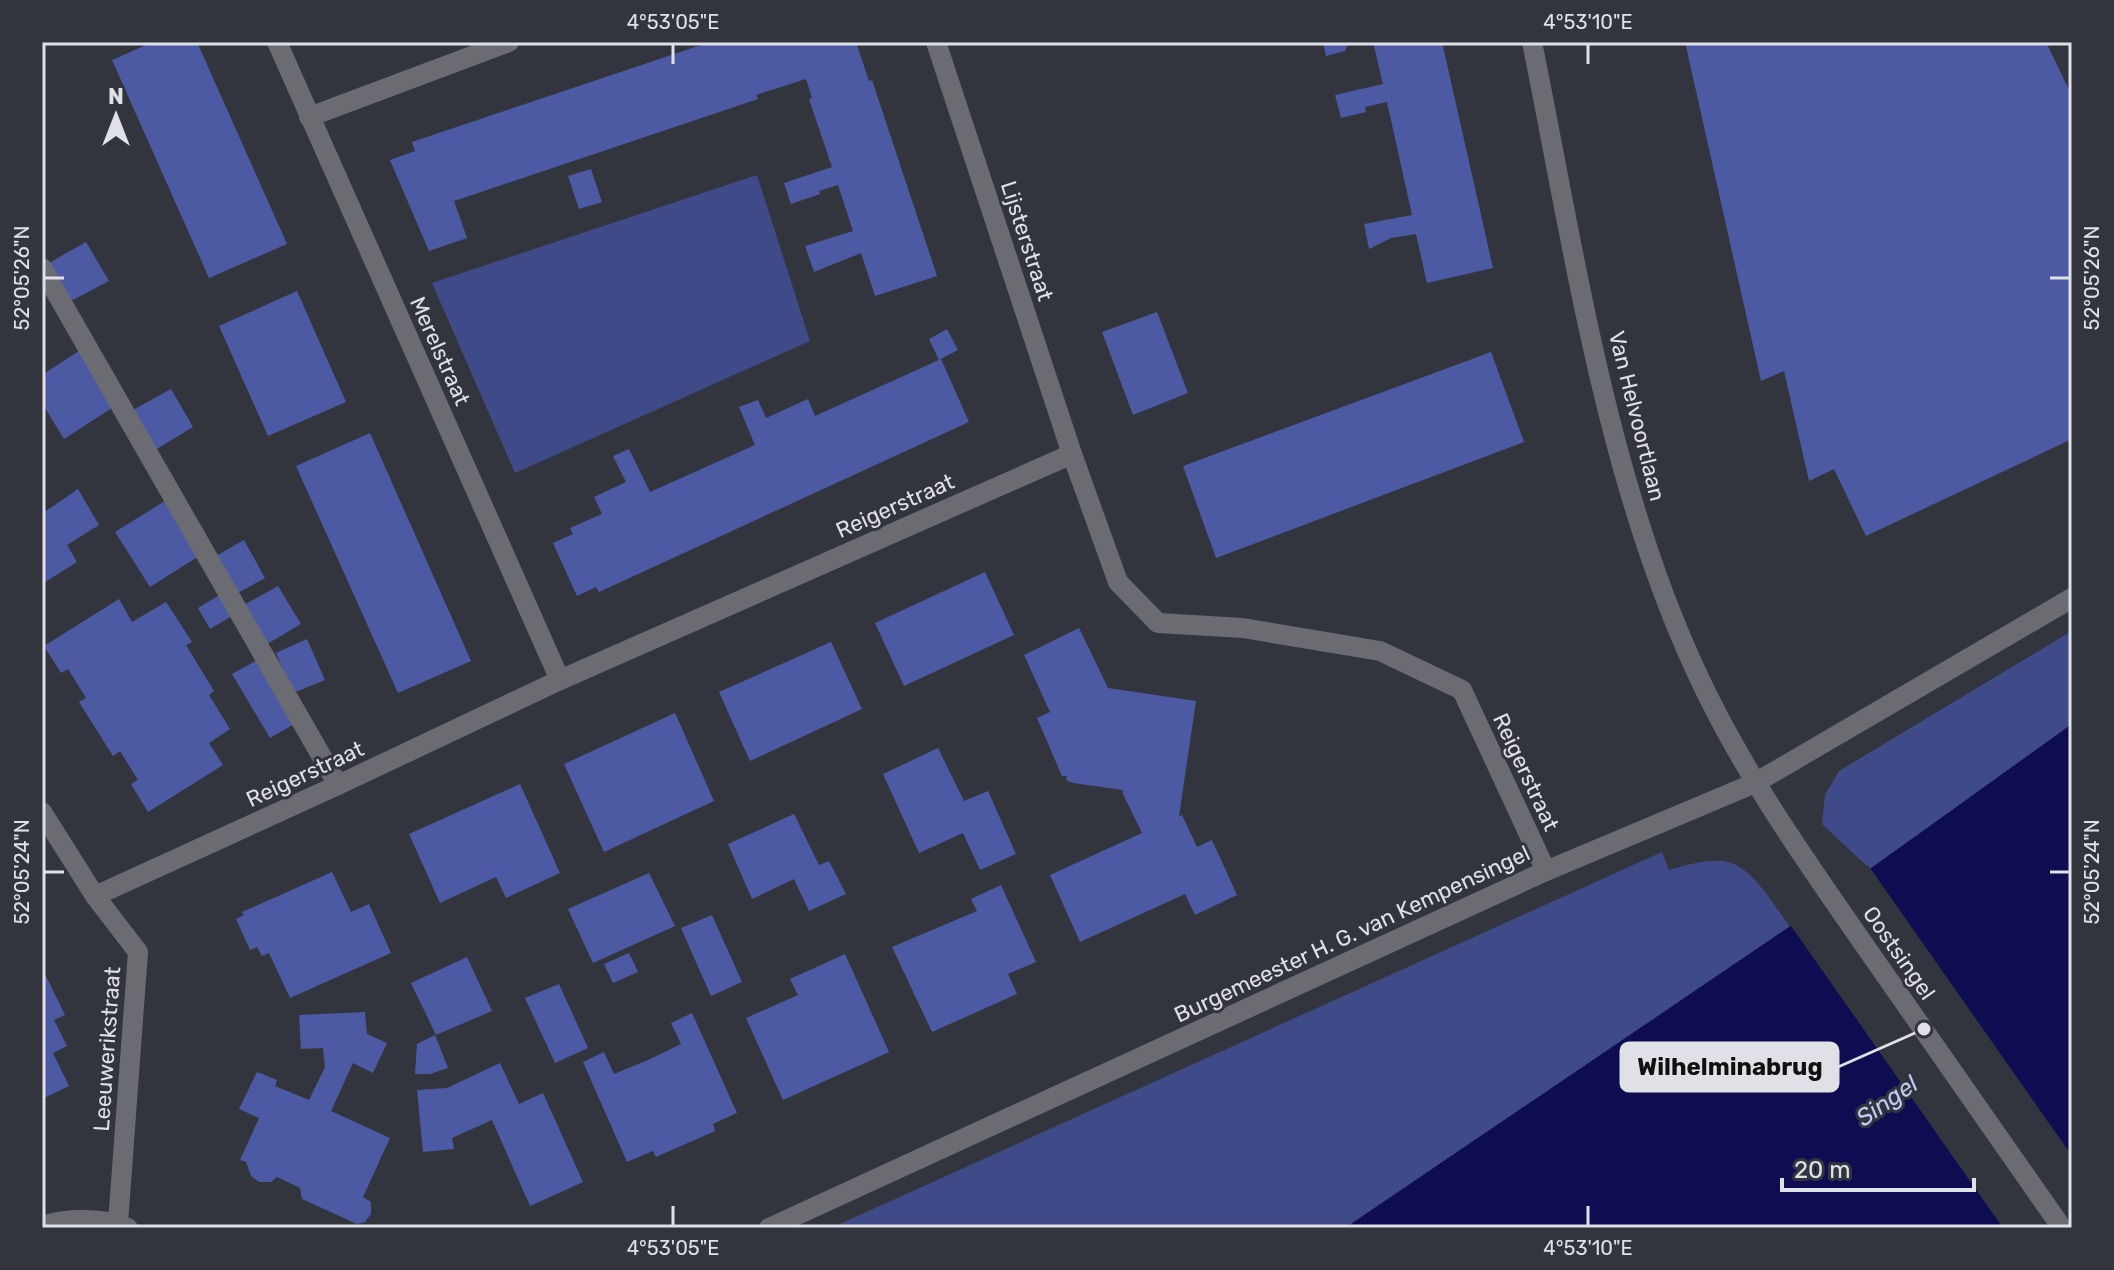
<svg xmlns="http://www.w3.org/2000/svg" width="2114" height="1270" viewBox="0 0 2114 1270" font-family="Rubik,sans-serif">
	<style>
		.green { fill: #3f4b89 }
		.water { fill: #0f0d52 }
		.pier { fill: #33353e }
		.building { fill: #4c5aa4 }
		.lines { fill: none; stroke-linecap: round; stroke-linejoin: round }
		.lane { stroke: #6b6c71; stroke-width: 20 }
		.street { stroke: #6b6c71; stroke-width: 20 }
		.ticks { fill: none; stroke: #e0e1e7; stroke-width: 3 }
		.labels { text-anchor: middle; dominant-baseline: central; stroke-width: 6; stroke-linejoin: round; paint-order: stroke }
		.street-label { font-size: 22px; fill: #e0e1e7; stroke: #33353e }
		.water-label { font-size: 24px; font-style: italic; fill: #c1ccf6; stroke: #33353e }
		.leader { fill: none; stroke: #e0e1e7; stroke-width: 3 }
		.callout-dot { fill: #e0e1e7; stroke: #33353e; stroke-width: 3 }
		.callout { fill: #e0e1e7; stroke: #e0e1e7; stroke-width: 3 }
		.callout-label { font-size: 24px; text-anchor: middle; font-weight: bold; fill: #111 }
		.neatline { fill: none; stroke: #e0e1e7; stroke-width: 3 }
		.ticks-label { font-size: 20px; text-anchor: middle; fill: #e0e1e7 }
	</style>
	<rect width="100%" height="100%" fill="#33353e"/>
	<!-- green -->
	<g class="green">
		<polygon points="757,175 810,341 515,473 432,283"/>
		<polygon points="2072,631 2072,724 1870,869 1822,824 1825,795 1839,771"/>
		<path d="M1662 852 1669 870C1688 865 1711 857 1731 863 1754 870 1776 908 1790 927L1345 1228H831Z"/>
	</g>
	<!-- water -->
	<polygon class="water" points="2072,724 2072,1218 2058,1228 1345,1228 1789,927"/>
	<!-- pier -->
	<polygon class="pier" points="1868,865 2072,1156 2072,1223 2065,1228 2003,1228 1789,923"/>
	<!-- building -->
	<g class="building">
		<polygon points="153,42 197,42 287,244 209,278 112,60"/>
		<polygon points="710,42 856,42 869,81 872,80 937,276 875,296 861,253 814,272 805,246 853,231 838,185 819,191 820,194 791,204 784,183 832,167 809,99 812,98 806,79 756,95 758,99 454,201 467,238 429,251 390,160 415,151 412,142"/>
		<polygon points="1323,42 1349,42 1345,51 1326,56"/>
		<polygon points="1373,42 1442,42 1493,268 1427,283 1416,234 1391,238 1369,249 1364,224 1412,215 1387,102 1365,107 1366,112 1341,118 1335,95 1383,84"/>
		<polygon points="1685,42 2046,42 2072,96 2072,439 1866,536 1834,469 1809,481 1784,371 1761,381"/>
		<polygon points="591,169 602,202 579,209 568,176"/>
		<polygon points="86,242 109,281 71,301 49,263"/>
		<polygon points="297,291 346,402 268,436 219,326"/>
		<polygon points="1157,312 1188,393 1133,415 1102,332"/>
		<polygon points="947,329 958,350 939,360 929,339"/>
		<polygon points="82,349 115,406 64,439 42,403 42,375"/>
		<polygon points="1491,352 1524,442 1216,558 1183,466"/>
		<polygon points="941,359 969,422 599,592 596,587 577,596 553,543 573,534 570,528 602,514 594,497 626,482 613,456 629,449 650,492 755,445 739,407 758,400 766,418 808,399 815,416"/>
		<polygon points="171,389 193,427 155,450 133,410"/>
		<polygon points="370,433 471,661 398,693 296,466"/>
		<polygon points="78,489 99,525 67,545 77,562 42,584 42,505 46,511"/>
		<polygon points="168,499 199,556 150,587 115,532"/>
		<polygon points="244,540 265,578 238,593 216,556"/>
		<polygon points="985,572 1014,635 904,686 875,623"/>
		<polygon points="278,586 301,624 267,644 244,605"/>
		<polygon points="221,594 234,615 210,629 198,608"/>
		<polygon points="119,599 132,622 166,602 192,642 186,645 214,691 209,695 230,729 209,743 223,765 148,812 131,784 138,780 120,751 113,756 79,702 86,698 68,669 61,673 44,646"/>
		<polygon points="1079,628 1108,688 1196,701 1179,816 1182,815 1197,847 1212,840 1237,895 1195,915 1185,894 1080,942 1050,875 1142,833 1123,794 1123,790 1073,783 1066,780 1067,776 1062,776 1037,718 1050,712 1024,655"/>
		<polygon points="307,639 325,680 293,693 276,653"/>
		<polygon points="831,642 862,709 750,761 719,692"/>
		<polygon points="259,659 296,723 270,738 232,674"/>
		<polygon points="675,713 714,801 604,852 564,764"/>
		<polygon points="938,748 964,801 988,791 1016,854 980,870 963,833 919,853 883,774"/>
		<polygon points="520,784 560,873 506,898 496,877 440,903 409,834"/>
		<polygon points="794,814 819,865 829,861 846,894 809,911 794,879 752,899 728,844"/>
		<polygon points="332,872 351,912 369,904 391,953 290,998 269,953 262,956 257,947 250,950 236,919 244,915 242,912"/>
		<polygon points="649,873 675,926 593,963 568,909"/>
		<polygon points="1001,885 1036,962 1008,974 1017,994 932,1032 892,947 977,911 971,899"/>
		<polygon points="712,915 742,982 711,996 681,928"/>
		<polygon points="629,953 638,972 613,983 604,964"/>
		<polygon points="845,954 889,1052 783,1100 746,1018 798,995 790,979"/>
		<polygon points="467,957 492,1011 436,1035 411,983"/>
		<polygon points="42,968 65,1015 54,1020 67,1046 53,1053 69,1086 42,1099"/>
		<polygon points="559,984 588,1048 555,1063 525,998"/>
		<polygon points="365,1012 367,1034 387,1043 373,1073 353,1063 331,1111 390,1138 363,1197 371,1202 371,1214 365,1222 357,1224 302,1199 300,1188 294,1185 277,1177 271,1182 259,1182 251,1176 246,1162 240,1160 259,1118 239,1109 257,1072 277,1080 275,1086 309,1100 325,1067 323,1048 301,1049 299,1015"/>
		<polygon points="692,1013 737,1113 713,1124 715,1131 656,1157 653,1151 627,1162 583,1062 604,1052 614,1074 648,1060 681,1044 671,1023"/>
		<polygon points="435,1035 448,1068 430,1074 415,1074 417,1044"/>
		<polygon points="500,1063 519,1104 543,1093 583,1182 530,1206 492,1120 452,1138 454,1149 423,1152 417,1090 447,1088"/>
	</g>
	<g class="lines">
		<!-- lane -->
		<polyline class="lane" points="42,268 338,785"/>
		<!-- street -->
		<g class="street">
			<polyline points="277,42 560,680"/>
			<polyline points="936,42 1072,454"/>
			<path d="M1532 42C1574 249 1606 476 1695 669 1742 772 1808 864 1872 956 1935 1047 1999 1137 2062 1228"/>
			<polyline points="309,117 509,42"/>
			<polyline points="42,812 95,896 138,952 118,1223"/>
			<polyline points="95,896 338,785 560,680 1072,454 1118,582 1158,623 1243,628 1380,651 1462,690 1546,871"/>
			<path d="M42 1226C66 1218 104 1217 128 1228"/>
			<polyline points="769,1228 1546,871 1755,783 2072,598"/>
		</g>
	</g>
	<!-- ticks -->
	<path class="ticks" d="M673 44V64M1588 44V64M44 278H64M2050 278H2070M44 872H64M2050 872H2070M673 1206V1226M1588 1206V1226"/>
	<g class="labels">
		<!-- street labels -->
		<g class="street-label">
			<text transform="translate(1027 241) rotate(72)">Lijsterstraat</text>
			<text transform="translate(440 351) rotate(66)">Merelstraat</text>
			<text transform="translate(1637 416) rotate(76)">Van Helvoortlaan</text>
			<text transform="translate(895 506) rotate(-24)">Reigerstraat</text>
			<text transform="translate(1526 772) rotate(65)">Reigerstraat</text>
			<text transform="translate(305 774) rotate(-25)">Reigerstraat</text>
			<text transform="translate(1352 934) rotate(-25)">Burgemeester H. G. van Kempensingel</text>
			<text transform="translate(1899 953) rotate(55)">Oostsingel</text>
			<text transform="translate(107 1049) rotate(-86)">Leeuwerikstraat</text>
		</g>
		<!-- water labels -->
		<g class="water-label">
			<text transform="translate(1887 1101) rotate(-35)">Singel</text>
		</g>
	</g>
	<!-- callouts -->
	<path class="leader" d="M1924 1029L1838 1067"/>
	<circle class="callout-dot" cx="1924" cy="1029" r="8"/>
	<rect class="callout" x="1621" y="1043" width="217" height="48" rx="8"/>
	<g class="callout-label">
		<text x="1730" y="1075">Wilhelminabrug</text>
	</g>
	<!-- border -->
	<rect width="2114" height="1270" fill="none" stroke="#33353e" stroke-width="88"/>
	<!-- north arrow -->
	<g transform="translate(116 116)" stroke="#33353e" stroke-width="6" paint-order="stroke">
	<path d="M0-6L14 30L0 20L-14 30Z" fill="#e0e1e7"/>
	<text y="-12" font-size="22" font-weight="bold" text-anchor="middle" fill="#e0e1e7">N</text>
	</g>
	<!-- scale -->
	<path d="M1782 1178v12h192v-12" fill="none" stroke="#e0e1e7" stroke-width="4"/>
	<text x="1794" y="1178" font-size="24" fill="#e0e1e7" stroke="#33353e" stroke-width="6" paint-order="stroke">20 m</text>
	<rect x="44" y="44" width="2026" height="1182" class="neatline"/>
	<g class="ticks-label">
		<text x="673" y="29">4°53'05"E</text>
		<text x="1588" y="29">4°53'10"E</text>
		<text transform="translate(22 278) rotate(-90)" y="7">52°05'26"N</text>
		<text transform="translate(2092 278) rotate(-90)" y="7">52°05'26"N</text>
		<text transform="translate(22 872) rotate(-90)" y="7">52°05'24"N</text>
		<text transform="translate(2092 872) rotate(-90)" y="7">52°05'24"N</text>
		<text x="673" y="1255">4°53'05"E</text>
		<text x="1588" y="1255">4°53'10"E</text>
	</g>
</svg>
